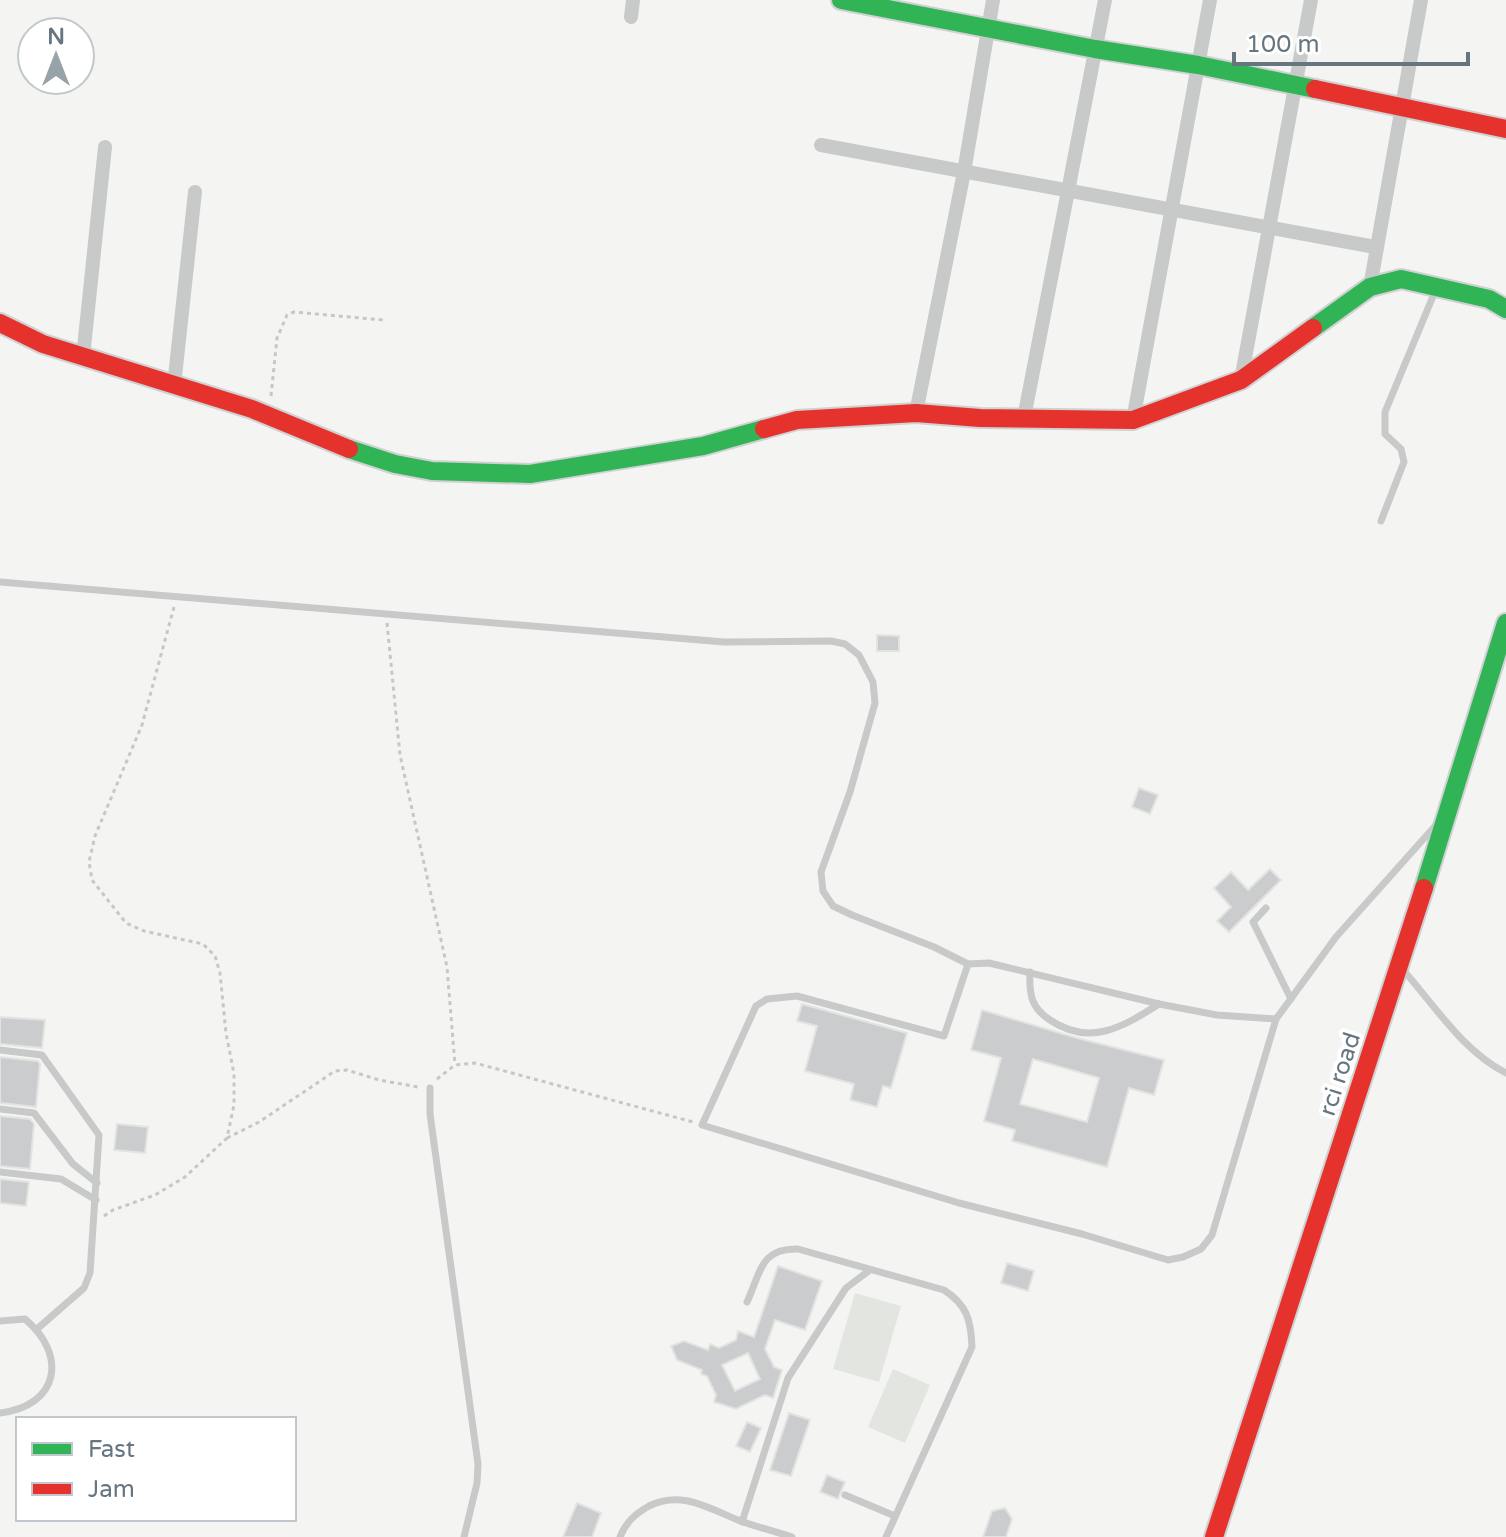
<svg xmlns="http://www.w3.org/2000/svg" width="1506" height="1537" viewBox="0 0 1506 1537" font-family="'Varela Round',sans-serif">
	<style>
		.garden { fill: #e3e6e0 }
		.building { fill: #cbcccd; stroke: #e3e3e2; stroke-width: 2; fill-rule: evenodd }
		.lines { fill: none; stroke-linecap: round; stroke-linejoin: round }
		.fast-casing { stroke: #d0d1d2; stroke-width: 22 }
		.jam-casing { stroke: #d0d1d2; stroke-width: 22 }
		.path { stroke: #c6c7c8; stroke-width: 3; stroke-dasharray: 4 4; stroke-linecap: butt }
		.lane { stroke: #c8caca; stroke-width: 7 }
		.street { stroke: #c8caca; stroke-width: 14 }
		.fast { stroke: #30b455; stroke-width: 18 }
		.jam { stroke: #e5322d; stroke-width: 18 }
		.labels { text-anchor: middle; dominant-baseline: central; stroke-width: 8; stroke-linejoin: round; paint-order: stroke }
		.street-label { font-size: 24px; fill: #657681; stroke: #fff }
	</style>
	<rect width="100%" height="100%" fill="#f4f4f3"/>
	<!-- garden -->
	<g class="garden">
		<polygon points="855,1293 901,1306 879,1382 833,1369"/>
		<polygon points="893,1369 930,1385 905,1443 868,1427"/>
	</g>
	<!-- building -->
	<g class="building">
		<polygon points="877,635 899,636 899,651 877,651"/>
		<polygon points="1139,788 1158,795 1150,814 1132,807"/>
		<polygon points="1270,869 1281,880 1229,932 1217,921 1231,907 1214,888 1231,872 1248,890"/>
		<polygon points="802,1004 907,1033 891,1088 883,1086 877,1107 850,1100 854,1084 805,1071 817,1026 797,1021"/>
		<path d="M982 1010 1077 1038 1164 1060 1154 1095 1129 1088 1107 1167 1012 1141 1015 1130 984 1121 1001 1058 971 1050ZM1033 1059 1099 1078 1087 1122 1020 1104Z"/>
		<polygon points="0,1017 45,1020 42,1048 0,1044"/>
		<polygon points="0,1057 38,1061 40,1064 36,1107 0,1103"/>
		<polygon points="0,1116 30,1119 34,1124 30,1169 0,1166"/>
		<polygon points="117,1124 148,1127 145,1153 114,1150"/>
		<polygon points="0,1179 29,1182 26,1206 0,1203"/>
		<polygon points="1007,1263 1034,1271 1028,1291 1001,1283"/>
		<path d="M778 1266 822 1281 805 1330 775 1320 765 1349 774 1367 782 1370 773 1398 765 1395 736 1409 714 1402 716 1395 707 1376 701 1374 702 1370 677 1360 671 1346 684 1341 708 1350 710 1344 719 1348 736 1340 738 1331 754 1337ZM748 1353 760 1379 735 1391 722 1365Z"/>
		<polygon points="789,1413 810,1420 791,1476 770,1470"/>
		<polygon points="747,1422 761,1428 750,1452 736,1446"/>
		<polygon points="827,1475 845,1482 838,1499 820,1492"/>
		<polygon points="577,1503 601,1513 592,1537 563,1537"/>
		<polygon points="1005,1508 1012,1519 1006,1537 983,1537 992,1511"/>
	</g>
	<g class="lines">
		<!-- fast casing -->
		<g class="fast-casing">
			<g id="fast">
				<polyline points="841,0 1095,49 1198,65 1315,89"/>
				<polyline points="1313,328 1370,287 1401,279 1489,299 1506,309"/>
				<polyline points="349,449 395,464 432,471 530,474 703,446 764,429"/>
				<polyline points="1424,888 1506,623"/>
			</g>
		</g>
		<!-- jam casing -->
		<g class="jam-casing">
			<g id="jam">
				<polyline points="1315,89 1506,129"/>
				<polyline points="0,323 43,344 252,409 349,449"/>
				<polyline points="764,429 797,420 916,413 980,418 1133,420 1241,380 1313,328"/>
				<polyline points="1214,1537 1424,888"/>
			</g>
		</g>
		<!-- path -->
		<g class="path">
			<polyline points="271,396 277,338 287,315 294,312 383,320"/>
			<polyline points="387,623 400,755 447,967 455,1065"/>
			<polyline points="437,1079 455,1065 475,1063 693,1122"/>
			<polyline points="227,1138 259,1122 335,1071 347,1070 379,1080 418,1087"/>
			<polyline points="104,1216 113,1210 155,1195 185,1177 227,1138 234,1105 234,1074 226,1033 220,973 215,956 203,944 144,931 126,923 92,880 89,862 95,836 142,725 174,607"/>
		</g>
		<!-- lane -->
		<g class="lane">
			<polyline points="1381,521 1404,462 1401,449 1385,434 1385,412 1436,289"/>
			<polyline points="0,582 724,642 831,641 845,644 859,655 873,682 875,703 850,792 821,872 823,891 833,906 852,915 934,947 968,964 989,963 1159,1004 1217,1015 1276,1019 1336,937 1436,825"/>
			<polyline points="1266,908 1253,922 1291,999"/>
			<polyline points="968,964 944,1036 797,996 767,999 756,1006 702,1125 959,1203 1082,1234 1168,1260 1183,1257 1201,1249 1212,1235 1276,1019"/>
			<path d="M1404 971C1435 1006 1463 1051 1506 1073"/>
			<path d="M1030 972C1029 994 1031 1008 1050 1020 1090 1047 1123 1027 1159 1004"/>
			<polyline points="0,1050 42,1055 99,1135 90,1273 84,1288 37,1329"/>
			<polyline points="430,1088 430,1114 478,1464 477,1483 464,1537"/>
			<polyline points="0,1109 34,1113 73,1164 97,1183"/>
			<polyline points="0,1172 61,1179 96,1200"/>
			<path d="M747 1302C761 1272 760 1248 798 1249L944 1290C967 1305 971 1320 972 1347L886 1537"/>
			<path d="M0 1321 25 1319C68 1355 59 1406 0 1413"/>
			<polyline points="845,1495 895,1516"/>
			<polyline points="742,1522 788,1378 846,1288 870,1270"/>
			<path d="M620 1537C626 1522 635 1514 649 1506 681 1490 708 1508 738 1520 756 1527 774 1531 792 1537"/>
		</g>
		<!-- street -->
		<g class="street">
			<polyline points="631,17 633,0"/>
			<polyline points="821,145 1375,247"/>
			<polyline points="1370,287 1421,0"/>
			<polyline points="83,357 105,147"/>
			<polyline points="1241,380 1311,0"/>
			<polyline points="174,386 195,192"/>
			<polyline points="916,413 964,172 993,0"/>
			<polyline points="1024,418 1105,0"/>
			<polyline points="1133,420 1210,0"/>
		</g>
		<!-- fast -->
		<use href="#fast" class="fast"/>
		<!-- jam -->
		<use href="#jam" class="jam"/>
	</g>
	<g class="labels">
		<!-- street labels -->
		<g class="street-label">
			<text transform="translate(1340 1074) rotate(-72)">rci road</text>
		</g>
	</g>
	<!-- legend -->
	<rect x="16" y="1417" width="280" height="104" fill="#ffffff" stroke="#c1c8cd" stroke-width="2"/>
	<rect x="32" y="1443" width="40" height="12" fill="#30b455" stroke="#c1c8cd" stroke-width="2"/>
	<text x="88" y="1457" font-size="24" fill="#657681">Fast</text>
	<rect x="32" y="1483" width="40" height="12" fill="#e5322d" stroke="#c1c8cd" stroke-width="2"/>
	<text x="88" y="1497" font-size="24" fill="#657681">Jam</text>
	<!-- north arrow -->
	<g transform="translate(56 56)"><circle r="38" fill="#ffffff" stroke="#c1c8cd" stroke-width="2"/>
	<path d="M0-6L14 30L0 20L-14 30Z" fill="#97a2a9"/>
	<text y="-12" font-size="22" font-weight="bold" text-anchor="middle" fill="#657681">N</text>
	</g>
	<!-- scale -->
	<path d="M1234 52v12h234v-12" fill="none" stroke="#657681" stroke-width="4"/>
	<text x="1246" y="52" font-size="24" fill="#657681" stroke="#ffffff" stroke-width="6" paint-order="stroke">100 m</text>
</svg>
